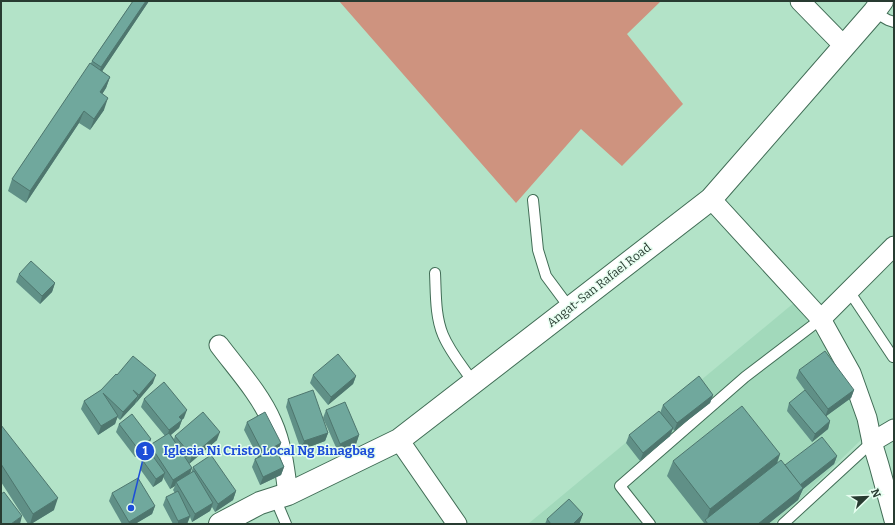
<svg xmlns="http://www.w3.org/2000/svg" width="895" height="525" viewBox="0 0 895 525" font-family="Bitter,serif">
	<style>
		.built { fill: #a2d9bb }
		.green { fill: #ce937f }
		.lines { fill: none; stroke-linecap: round; stroke-linejoin: round }
		.lane-casing { stroke: #416d56; stroke-width: 12 }
		.street-casing { stroke: #416d56; stroke-width: 21 }
		.secondary-casing { stroke: #416d56; stroke-width: 24 }
		.lane { stroke: #fff; stroke-width: 10 }
		.street { stroke: #fff; stroke-width: 19 }
		.secondary { stroke: #fff; stroke-width: 22 }
		.wall { fill: #609087 }
		.shaded-wall { fill: #4e766e }
		.building { fill: #70a89d; stroke: #4e766e }
		.labels { text-anchor: middle; dominant-baseline: central; stroke-width: 3; stroke-linejoin: round; paint-order: stroke }
		.street-label { font-size: 12px; fill: #283b31; stroke: #e6fef0 }
		.leader { fill: none; stroke: #1d4ed8; stroke-width: 1.5 }
		.callout-dot { fill: #1d4ed8; stroke: #e6fef0; stroke-width: 1.5 }
		.mark-label { font-size: 12px; text-anchor: middle; font-weight: bold; fill: #fff }
		.callout-label { font-size: 13px; text-anchor: middle; font-weight: bold; fill: #1d4ed8; stroke: #e6fef0; stroke-width: 3; stroke-linejoin: round; paint-order: stroke }
	</style>
	<rect width="100%" height="100%" fill="#b3e3c8"/>
	<!-- built -->
	<polygon class="built" points="795,302 849,383 864,437 774,524 528,524"/>
	<!-- green -->
	<polygon class="green" points="339,1 661,1 627,34 683,104 622,166 581,129 516,203"/>
	<g class="lines">
		<!-- lane casing -->
		<g class="lane-casing">
			<g id="lane">
				<polyline points="874,12 888,20 894,22"/>
				<polyline points="533,200 538,250 546,276 569,307"/>
				<path d="M435 273C436 293 435 316 443 335 450 352 463 367 473 382"/>
				<polyline points="849,291 893,357"/>
				<polyline points="275,498 286,524"/>
				<polyline points="650,524 620,486 745,377 821,319"/>
				<polyline points="783,524 872,442"/>
			</g>
		</g>
		<!-- street casing -->
		<g class="street-casing">
			<g id="street">
				<polyline points="800,1 844,46"/>
				<polyline points="711,199 821,319 851,373 867,418 872,442 879,465 894,520"/>
				<polyline points="821,319 894,246"/>
				<path d="M219 345C237 369 260 394 272 422 282 444 285 470 288 494"/>
				<polyline points="399,440 457,524"/>
				<polyline points="872,442 894,429"/>
			</g>
		</g>
		<!-- secondary casing -->
		<g class="secondary-casing">
			<polyline id="secondary" points="220,524 260,503 288,494 399,440 711,199 874,12 882,1"/>
		</g>
		<!-- lane -->
		<use href="#lane" class="lane"/>
		<!-- street -->
		<use href="#street" class="street"/>
		<!-- secondary -->
		<use href="#secondary" class="secondary"/>
	</g>
	<!-- wall -->
	<g class="wall">
		<polygon points="133,1 149,1 102,71 110,77 106,88 102,94 104,110 90,130 79,123 26,203 8,191 12,179 91,63 92,61"/>
		<polygon points="19,274 55,283 52,292 40,304 16,282"/>
		<polygon points="799,370 854,390 851,398 826,416 830,421 828,429 812,442 787,411 789,403 809,396 796,378"/>
		<polygon points="117,375 153,383 135,404 120,420 117,417 115,424 98,435 81,409 84,401 101,390"/>
		<polygon points="313,375 356,376 353,384 328,405 310,383"/>
		<polygon points="713,395 710,403 674,431 673,429 670,436 640,461 626,443 629,435 660,413 663,405"/>
		<polygon points="144,399 184,418 182,420 179,428 171,435 174,439 175,436 217,440 189,464 192,468 190,474 191,473 193,467 236,491 233,500 215,512 212,507 210,511 192,522 190,517 187,524 173,524 163,505 166,497 175,493 173,490 175,486 170,489 163,477 162,481 153,487 140,469 143,461 150,456 147,453 150,445 165,436 141,407"/>
		<polygon points="288,399 328,433 325,441 301,450 286,407"/>
		<polygon points="326,410 359,435 356,444 338,452 323,418"/>
		<polygon points="247,422 281,443 278,451 278,452 284,467 281,475 260,485 252,467 255,459 258,457 244,430"/>
		<polygon points="119,424 151,439 148,447 135,457 116,432"/>
		<polygon points="1,425 54,510 31,524 28,524 1,482"/>
		<polygon points="780,454 777,464 785,466 837,456 834,464 803,489 798,500 768,524 704,524 704,523 667,476 673,461"/>
		<polygon points="112,493 155,506 152,514 135,524 122,524 109,501"/>
		<polygon points="583,514 580,522 579,524 545,524 547,519"/>
	</g>
	<!-- shaded-wall -->
	<g class="shaded-wall">
		<polygon points="146,1 149,1 97,79 101,67"/>
		<polygon points="110,77 106,88 96,104 100,92"/>
		<polygon points="108,98 104,110 90,130 94,119"/>
		<polygon points="84,111 79,123 26,203 30,191"/>
		<polygon points="55,283 52,292 40,304 42,296"/>
		<polygon points="156,375 153,383 136,403 139,395"/>
		<polygon points="356,376 353,384 328,405 331,397"/>
		<polygon points="854,390 851,398 825,417 828,409"/>
		<polygon points="713,395 710,403 674,431 677,423"/>
		<polygon points="138,396 135,404 120,420 123,412"/>
		<polygon points="187,410 184,418 177,424 182,420 179,428 167,438 169,430 179,417"/>
		<polygon points="118,416 115,424 98,435 101,426"/>
		<polygon points="830,421 828,429 812,442 815,434"/>
		<polygon points="673,428 670,436 640,461 643,453"/>
		<polygon points="220,432 217,440 189,464 192,456"/>
		<polygon points="328,433 325,441 301,450 304,441"/>
		<polygon points="359,435 356,444 338,452 340,444"/>
		<polygon points="151,439 148,447 135,457 138,449"/>
		<polygon points="281,443 278,451 260,461 263,453"/>
		<polygon points="780,454 775,468 706,522 710,509"/>
		<polygon points="837,456 834,464 803,489 798,500 768,524 758,524 800,485"/>
		<polygon points="284,467 281,475 260,485 263,477"/>
		<polygon points="192,468 189,476 176,482 175,486 170,489 173,480"/>
		<polygon points="165,473 162,481 153,487 156,479"/>
		<polygon points="236,491 233,500 215,512 218,504"/>
		<polygon points="58,498 54,510 31,524 30,524 33,514"/>
		<polygon points="213,503 210,511 192,522 195,514"/>
		<polygon points="155,506 152,514 135,524 128,524 129,522"/>
		<polygon points="583,514 580,522 579,524 573,524"/>
		<polygon points="22,516 20,524 11,524"/>
		<polygon points="190,516 187,524 178,524 178,521"/>
	</g>
	<!-- building -->
	<g class="building">
		<polygon points="133,1 146,1 101,67 92,61"/>
		<polygon points="90,63 110,77 100,92 108,98 94,119 84,111 30,191 12,179"/>
		<polygon points="31,261 55,283 42,296 19,274"/>
		<polygon points="825,351 854,390 828,409 799,370"/>
		<polygon points="338,354 356,376 331,397 313,375"/>
		<polygon points="133,356 156,375 139,395 133,390 138,396 123,412 103,393 118,416 101,426 84,401 101,390 116,374 117,375"/>
		<polygon points="699,376 713,395 677,423 663,405"/>
		<polygon points="164,382 187,410 179,417 182,420 169,430 144,399"/>
		<polygon points="313,390 328,433 304,441 288,399"/>
		<polygon points="805,390 830,421 815,434 789,403"/>
		<polygon points="345,402 359,435 340,444 326,410"/>
		<polygon points="742,406 780,454 710,509 673,461"/>
		<polygon points="659,411 673,428 643,453 629,435"/>
		<polygon points="203,412 220,432 192,456 175,436"/>
		<polygon points="265,412 281,443 263,453 247,422"/>
		<polygon points="132,414 151,439 138,449 119,424"/>
		<polygon points="1,425 58,498 33,514 1,464"/>
		<polygon points="169,433 192,468 173,480 150,445"/>
		<polygon points="822,437 837,456 800,485 785,465"/>
		<polygon points="276,449 284,467 263,477 255,459"/>
		<polygon points="152,455 165,473 156,479 143,461"/>
		<polygon points="211,455 236,491 218,504 193,467"/>
		<polygon points="781,460 803,488 758,524 708,524 705,520"/>
		<polygon points="194,471 213,503 195,514 176,482"/>
		<polygon points="138,478 155,506 129,522 112,493"/>
		<polygon points="178,491 190,516 178,521 166,497"/>
		<polygon points="4,492 22,516 11,524 1,524 1,494"/>
		<polygon points="569,499 583,514 573,524 551,524 547,519"/>
	</g>
	<g class="labels">
		<!-- street labels -->
		<g class="street-label">
			<text transform="translate(599 285) rotate(-38)">Angat-San Rafael Road</text>
		</g>
	</g>
	<!-- callouts -->
	<path class="leader" d="M131 508L145 451"/>
	<g class="callout-dot">
		<circle cx="131" cy="508" r="4"/>
		<circle cx="145" cy="451" r="10"/>
	</g>
	<g class="mark-label">
		<text x="145" y="455">1</text>
	</g>
	<g class="callout-label">
		<text x="269" y="455">Iglesia Ni Cristo Local Ng Binagbag</text>
	</g>
	<!-- border -->
	<rect width="895" height="525" fill="none" stroke="#283b31" stroke-width="4"/>
	<!-- north arrow -->
	<g transform="translate(867 497) rotate(67)" stroke="#e6fef0" stroke-width="3" paint-order="stroke">
	<path d="M0-3L7 15L0 10L-7 15Z" fill="#283b31"/>
	<text y="-6" font-size="11" font-weight="bold" text-anchor="middle" fill="#283b31">N</text>
	</g>
</svg>
